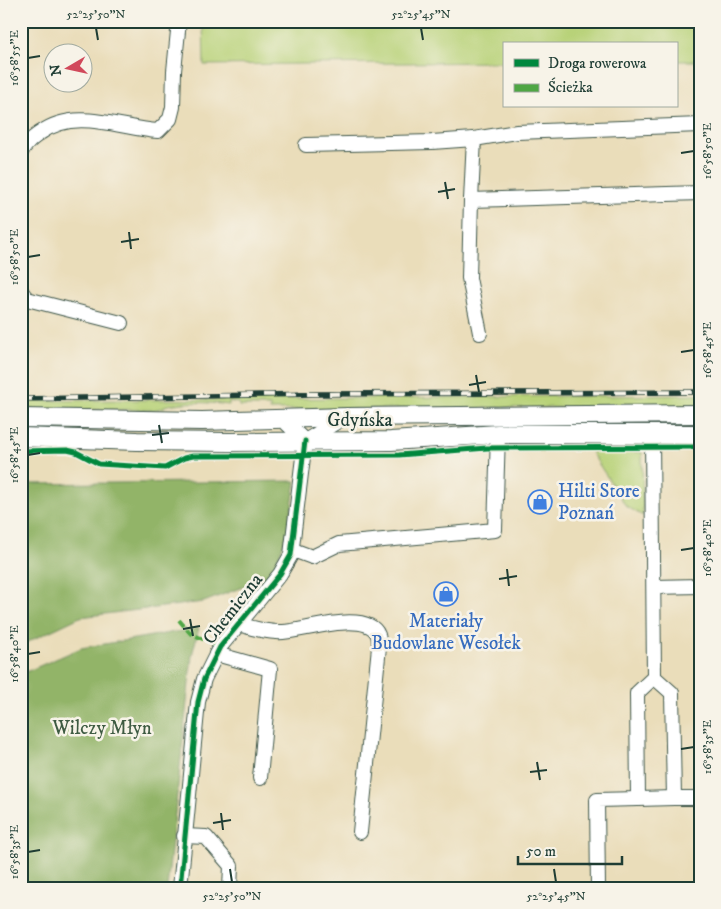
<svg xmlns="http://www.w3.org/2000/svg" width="721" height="909" viewBox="0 0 721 909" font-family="'IM FELL DW Pica',serif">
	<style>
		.green { fill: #b8d278; stroke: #6c8856 }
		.forest { fill: #92b468; stroke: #58784e }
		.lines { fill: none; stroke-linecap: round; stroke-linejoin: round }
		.minor-casing { stroke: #3d5548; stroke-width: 16 }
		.major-casing { stroke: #3d5548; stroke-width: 20 }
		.minor { stroke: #fff; stroke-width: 14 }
		.major { stroke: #fff; stroke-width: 18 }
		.rail-casing { stroke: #1f3d34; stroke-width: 5.5 }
		.rail { stroke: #f7f3e8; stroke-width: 4; stroke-dasharray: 11; stroke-linecap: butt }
		.quiet { stroke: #4fa644; stroke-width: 4; stroke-dasharray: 8 4; stroke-linecap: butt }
		.cycleway-casing { stroke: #f7f3e8; stroke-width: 8 }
		.cycleway { stroke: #00873e; stroke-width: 5 }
		.ticks { fill: none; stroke: #1f3d34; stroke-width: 2 }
		.labels { text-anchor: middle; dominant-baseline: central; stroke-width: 5; stroke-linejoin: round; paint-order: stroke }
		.street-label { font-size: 19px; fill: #1f3d34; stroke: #f7f3e8 }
		.shop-label { font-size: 19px; fill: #366cbe; stroke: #f7f3e8; text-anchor: start }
		.park-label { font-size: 19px; fill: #3e5b42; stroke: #f7f3e8 }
		.neatline { fill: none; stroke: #1f3d34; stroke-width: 2 }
		.ticks-label { font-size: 12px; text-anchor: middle; fill: #1f3d34 }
	</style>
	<rect width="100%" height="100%" fill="#f7f3e8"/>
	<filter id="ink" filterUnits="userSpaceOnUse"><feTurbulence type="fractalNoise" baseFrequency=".02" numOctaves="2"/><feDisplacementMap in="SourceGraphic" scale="10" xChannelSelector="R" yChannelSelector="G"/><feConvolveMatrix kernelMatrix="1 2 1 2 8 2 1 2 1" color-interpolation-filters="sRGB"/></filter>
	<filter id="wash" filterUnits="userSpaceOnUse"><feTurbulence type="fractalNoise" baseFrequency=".0096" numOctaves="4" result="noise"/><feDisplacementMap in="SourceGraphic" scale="20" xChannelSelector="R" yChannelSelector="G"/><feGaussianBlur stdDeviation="1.12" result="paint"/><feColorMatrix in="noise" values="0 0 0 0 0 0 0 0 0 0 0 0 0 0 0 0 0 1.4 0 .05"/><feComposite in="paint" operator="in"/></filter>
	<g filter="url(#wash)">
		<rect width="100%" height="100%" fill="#eaddba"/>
		<!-- green -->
		<g class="green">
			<polygon points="203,21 700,21 700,61 677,61 677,44 505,44 505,62 204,65"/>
			<path d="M700 395V406L270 410V406H239V403L229 402V405C208 402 185 401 164 406V408L151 410 21 409V401Z"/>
			<polygon points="591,452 642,452 643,515 641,515 626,506"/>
		</g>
		<!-- forest -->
		<g class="forest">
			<polygon points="296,481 288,532 271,576 204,602 80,617 21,645 21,484"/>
			<polygon points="199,628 192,655 167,888 21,888 21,674 81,648"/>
		</g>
	</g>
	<g filter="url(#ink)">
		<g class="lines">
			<!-- minor casing -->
			<g class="minor-casing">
				<g id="minor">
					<polyline points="700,125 517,132 474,139 471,200 700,193"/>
					<polyline points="306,145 432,142 474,139"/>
					<path d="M21 152C26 143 32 139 40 133 75 107 119 128 158 131L170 119 173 107 174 71 179 21"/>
					<polyline points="471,200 469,278 480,333"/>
					<polyline points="21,291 27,299 121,323"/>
					<polyline points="282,419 305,441"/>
					<polyline points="652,434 654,677 672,693 674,798 638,799 637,693 654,677"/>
					<polyline points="305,441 345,417"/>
					<polyline points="293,550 312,557 339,544 495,530 498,434"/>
					<polyline points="654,587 700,586"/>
					<path d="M238 624C252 628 268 633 283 632 305 631 367 609 378 635 379 638 379 643 379 647L360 832"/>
					<polyline points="216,654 270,669 260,778"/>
					<polyline points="674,798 700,798"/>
					<polyline points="184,836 206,837 231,866 230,888"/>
					<polyline points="180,888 198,702 204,679 220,647 280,574 291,555 305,441"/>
					<polyline points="598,888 597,800 638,799"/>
				</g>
			</g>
			<!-- major casing -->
			<g class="major-casing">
				<g id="major">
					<polyline points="21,418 202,421 347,417 700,414"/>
					<polyline points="21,437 137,441 229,442 391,441 498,434 700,434"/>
				</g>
			</g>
			<!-- minor -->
			<use href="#minor" class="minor"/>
			<!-- major -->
			<use href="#major" class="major"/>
			<!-- rail casing -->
			<g class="rail-casing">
				<polyline id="rail" points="21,399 314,394 700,392"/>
			</g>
			<!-- rail -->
			<use href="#rail" class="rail"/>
			<!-- quiet -->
			<polyline class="quiet" points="179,620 190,633 220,647"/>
			<!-- cycleway casing -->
			<g class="cycleway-casing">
				<g id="cycleway">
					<polyline points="21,451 67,450 76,452 99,464 165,468 184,458 193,456 399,455 487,448 700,447"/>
					<polyline points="180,888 198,702 204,679 220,647 280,574 291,555 305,441"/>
				</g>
			</g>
			<!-- cycleway -->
			<use href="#cycleway" class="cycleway"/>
		</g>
	</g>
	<!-- ticks -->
	<path class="ticks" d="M96 28 98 40M421 28 423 40M28 58 40 56M681 153 694 151M445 182 448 199M438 192 455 189M129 232 131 249M121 242 139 239M28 257 40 255M681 352 694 350M476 375 479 392M469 385 486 382M159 425 162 443M152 435 169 433M28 455 40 453M681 550 694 548M507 569 509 586M499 579 517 576M190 619 193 636M183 629 200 626M28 654 40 652M681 749 694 747M537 762 540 780M530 772 547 770M221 813 223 830M213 823 231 820M28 852 40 850M230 869 232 882M554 869 556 882"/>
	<!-- icons -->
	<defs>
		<g id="shop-ring" transform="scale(1.25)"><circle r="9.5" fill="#f7f3e8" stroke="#3f7fe0" stroke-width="1.5"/><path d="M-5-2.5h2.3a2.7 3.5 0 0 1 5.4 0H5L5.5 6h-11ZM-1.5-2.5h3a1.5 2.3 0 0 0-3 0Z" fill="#3f7fe0"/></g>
	</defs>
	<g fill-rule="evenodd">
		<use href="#shop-ring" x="540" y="502"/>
		<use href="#shop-ring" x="446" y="594"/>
	</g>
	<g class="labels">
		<!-- street labels -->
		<g class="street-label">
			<text x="360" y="420">Gdyńska</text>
			<text transform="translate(233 609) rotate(-52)">Chemiczna</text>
		</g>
		<!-- shop labels -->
		<g class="shop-label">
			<text x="558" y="491">Hilti Store<tspan x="558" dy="22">Poznań</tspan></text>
			<text x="446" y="621" text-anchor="middle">Materiały<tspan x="446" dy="22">Budowlane Wesołek</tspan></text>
		</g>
		<!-- park labels -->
		<g class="park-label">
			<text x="102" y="728">Wilczy Młyn</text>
		</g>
	</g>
	<!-- margin -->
	<rect width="721" height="909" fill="none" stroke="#f7f3e8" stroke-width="55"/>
	<!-- legend -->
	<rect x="503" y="42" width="175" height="65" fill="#f7f3e8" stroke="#a1aaa0"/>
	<rect x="514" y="59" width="25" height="8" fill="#00873e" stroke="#a1aaa0"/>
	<text x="548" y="68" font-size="15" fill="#1f3d34">Droga rowerowa</text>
	<rect x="514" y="84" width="25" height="8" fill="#4fa644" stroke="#a1aaa0"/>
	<text x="548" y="92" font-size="15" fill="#1f3d34">Ścieżka</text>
	<!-- north arrow -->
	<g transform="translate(68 68) rotate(261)"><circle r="24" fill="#f7f3e8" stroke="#a1aaa0"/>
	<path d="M0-4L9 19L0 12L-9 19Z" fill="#d1495b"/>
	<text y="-8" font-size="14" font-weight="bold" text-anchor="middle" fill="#1f3d34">N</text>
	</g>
	<!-- scale -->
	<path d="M518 856v8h104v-8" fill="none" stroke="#1f3d34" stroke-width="2.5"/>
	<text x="526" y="856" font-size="15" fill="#1f3d34" stroke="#f7f3e8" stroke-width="4" paint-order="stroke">50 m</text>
	<rect x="28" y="28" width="666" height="854" class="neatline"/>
	<g class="ticks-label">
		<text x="96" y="18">52°25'50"N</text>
		<text x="421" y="18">52°25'45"N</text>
		<text transform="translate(14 58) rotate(-90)" y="4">16°58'55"E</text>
		<text transform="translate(707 151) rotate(-90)" y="4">16°58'50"E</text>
		<text transform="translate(14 257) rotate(-90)" y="4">16°58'50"E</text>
		<text transform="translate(707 350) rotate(-90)" y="4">16°58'45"E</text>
		<text transform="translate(14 455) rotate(-90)" y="4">16°58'45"E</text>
		<text transform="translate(707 548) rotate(-90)" y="4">16°58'40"E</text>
		<text transform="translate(14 654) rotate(-90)" y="4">16°58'40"E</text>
		<text transform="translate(707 747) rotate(-90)" y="4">16°58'35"E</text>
		<text transform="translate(14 852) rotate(-90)" y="4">16°58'35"E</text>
		<text x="232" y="900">52°25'50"N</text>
		<text x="556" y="900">52°25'45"N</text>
	</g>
</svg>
